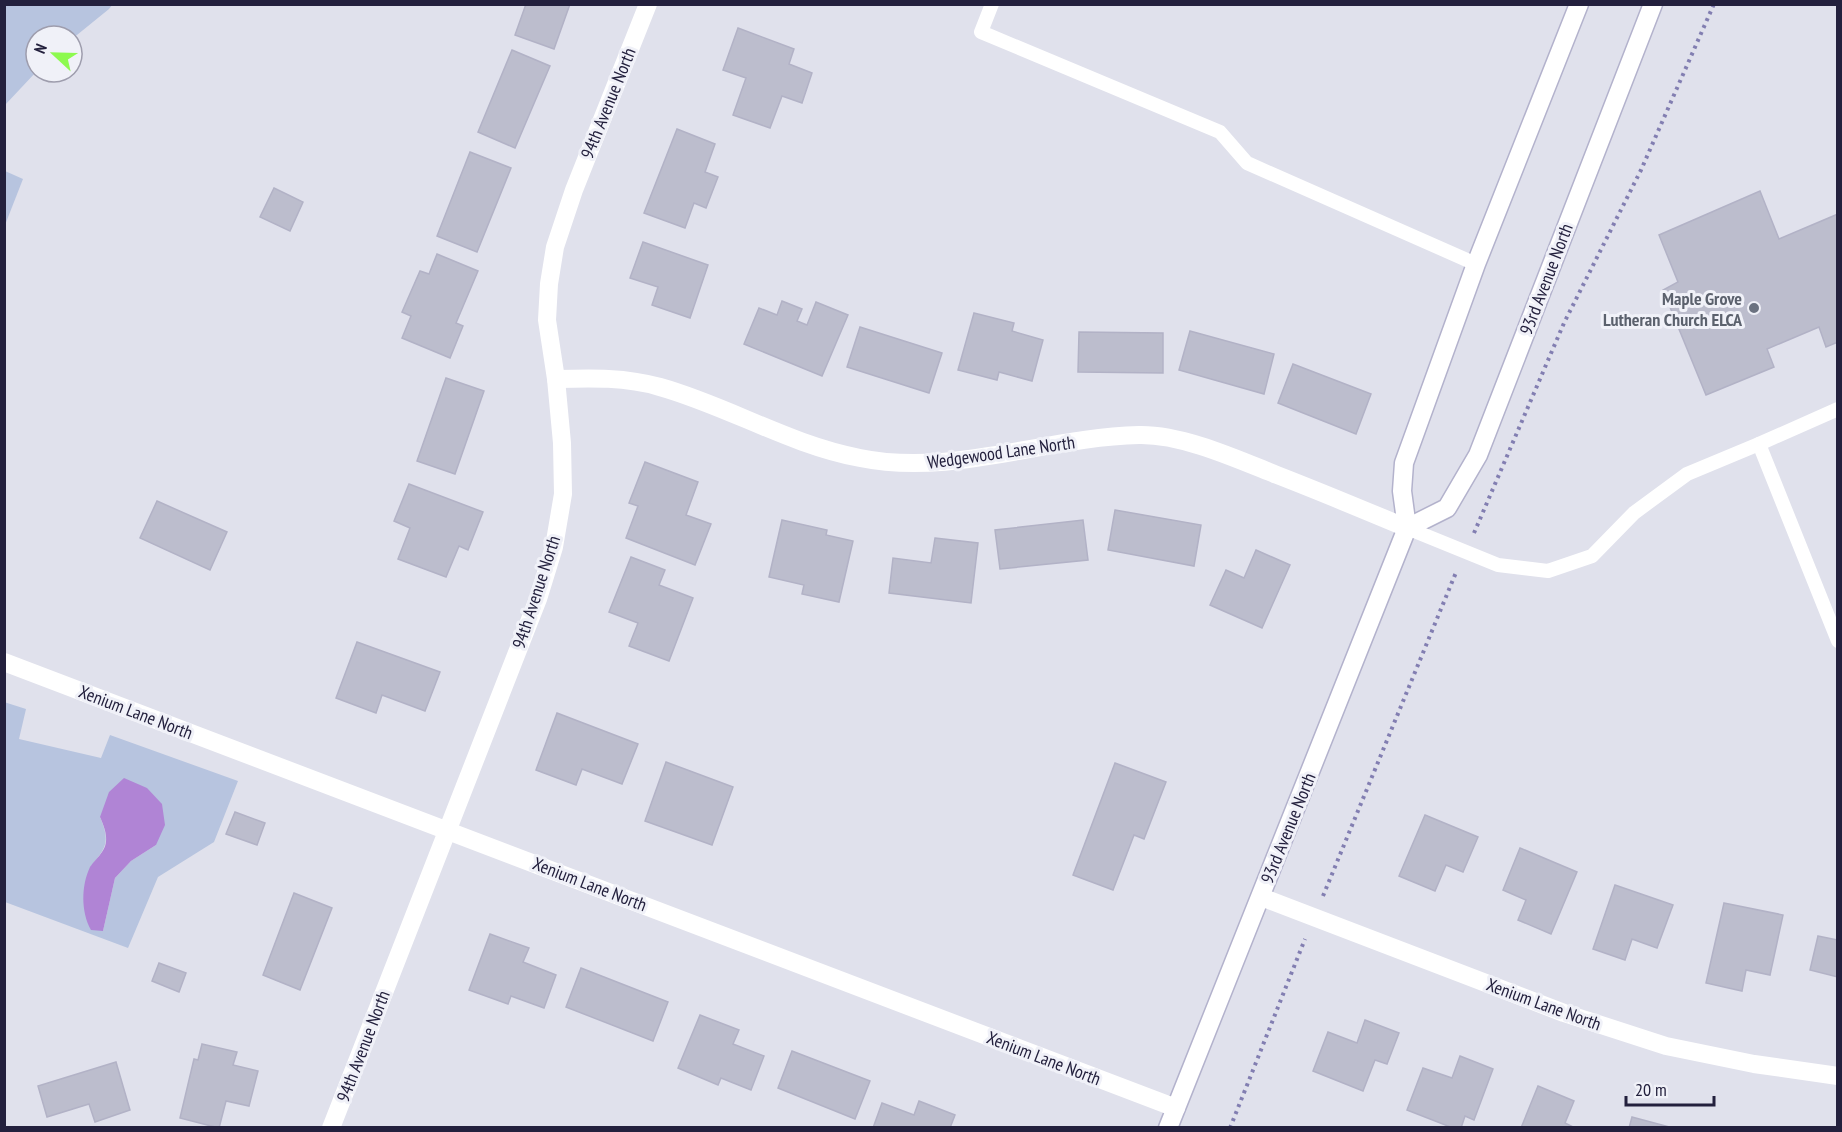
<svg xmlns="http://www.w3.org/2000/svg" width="1842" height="1132" viewBox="0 0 1842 1132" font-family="'PT Sans Narrow',sans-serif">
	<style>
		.green { fill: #b7c4df; fill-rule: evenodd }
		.water { fill: #b084d5 }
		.building { fill: #bcbdcd; stroke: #b2b2c6; stroke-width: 1.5 }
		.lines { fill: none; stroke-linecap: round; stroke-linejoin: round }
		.secondary-casing { stroke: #b3b2cc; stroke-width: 21 }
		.path { stroke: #827eb1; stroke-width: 4; stroke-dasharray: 3 4.5; stroke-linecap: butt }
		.lane { stroke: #fff; stroke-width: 14 }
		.street { stroke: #fff; stroke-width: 18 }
		.secondary { stroke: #fff; stroke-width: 18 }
		.worship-dot { fill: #6b7280; stroke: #f0f1f8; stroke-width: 2 }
		.labels { text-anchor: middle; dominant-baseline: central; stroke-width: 6; stroke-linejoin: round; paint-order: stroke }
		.street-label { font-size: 18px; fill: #23203d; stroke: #f0f1f8 }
		.worship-label { font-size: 18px; font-weight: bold; fill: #5b616d; stroke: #f0f1f8; text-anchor: end }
	</style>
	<rect width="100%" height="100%" fill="#e0e1ec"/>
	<!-- green -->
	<g class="green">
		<polygon points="5,4 112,4 112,5 109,9 72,39 72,36 36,36 36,72 5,105"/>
		<polygon points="5,171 23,179 5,225"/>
		<path d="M4 702 26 709 19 739 101 758 110 735 238 781 214 842 158 877 128 948 5 902ZM100 817 156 845 131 861 115 878 103 931 91 866C107 847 110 841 100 817Z"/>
	</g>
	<!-- water -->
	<path class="water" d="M124 778 147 788 162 804 165 825 156 845 131 861 115 878 103 931 91 930C81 912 81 886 90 867 93 862 99 857 102 852 110 842 105 828 100 817L109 792Z"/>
	<!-- building -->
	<g class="building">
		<polygon points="526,4 570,4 554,49 515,35"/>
		<polygon points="738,28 794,49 789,64 812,73 802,103 782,96 770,128 733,115 746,78 723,70"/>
		<polygon points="512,50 550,66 515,148 478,132"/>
		<polygon points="677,129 715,144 705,172 718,177 706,208 694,203 685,228 644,213"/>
		<polygon points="470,152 511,168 477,252 437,236"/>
		<polygon points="274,188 303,202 290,231 260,217"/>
		<polygon points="1760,191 1779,239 1838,214 1838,342 1826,347 1819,327 1767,349 1774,367 1706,395 1663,290 1678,282 1659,235"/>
		<polygon points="643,242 708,265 690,318 652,305 658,287 630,278"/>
		<polygon points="437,254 478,271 456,323 463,326 450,358 402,338 411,316 402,312 420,271 429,274"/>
		<polygon points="782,301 802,309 797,321 807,325 816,302 848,315 822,376 744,344 759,308 777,315"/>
		<polygon points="974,313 1014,323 1012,331 1043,340 1032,381 999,372 997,380 958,370"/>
		<polygon points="860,327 942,353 929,393 847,367"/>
		<polygon points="1190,331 1274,354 1264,394 1179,370"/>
		<polygon points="1079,332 1163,333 1163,373 1078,372"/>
		<polygon points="1293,364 1371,394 1356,434 1278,403"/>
		<polygon points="446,378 484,391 455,474 417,461"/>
		<polygon points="645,462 698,482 686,515 711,524 695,565 626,538 638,506 629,503"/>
		<polygon points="409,484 483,512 468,550 459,546 446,577 398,559 410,528 394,521"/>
		<polygon points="157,501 227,532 210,570 140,538"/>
		<polygon points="1115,510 1201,525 1194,566 1108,550"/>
		<polygon points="782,520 827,530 826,535 853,541 839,602 802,594 804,585 769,577"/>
		<polygon points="1083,520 1088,560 1000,569 995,530"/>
		<polygon points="935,538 978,543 971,603 889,593 893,558 931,563"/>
		<polygon points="1256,550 1290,565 1262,628 1210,605 1226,570 1244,578"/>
		<polygon points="631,557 665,570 659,585 693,598 669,661 629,646 638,623 609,612"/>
		<polygon points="357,642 440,672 425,711 382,695 376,713 336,698"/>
		<polygon points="557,713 638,744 622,784 582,769 576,785 536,770"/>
		<polygon points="666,762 733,787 712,845 645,821"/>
		<polygon points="1115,763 1166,782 1144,839 1134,835 1113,890 1073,875"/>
		<polygon points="235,812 265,823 257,845 226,834"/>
		<polygon points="1425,815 1478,837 1463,872 1446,865 1435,891 1399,876"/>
		<polygon points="1520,848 1577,872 1551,934 1518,920 1526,900 1503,890"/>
		<polygon points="1615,885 1673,905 1657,948 1632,939 1625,960 1593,949"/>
		<polygon points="294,893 332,908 300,990 263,975"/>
		<polygon points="1724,903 1783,915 1770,975 1746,970 1742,991 1706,983"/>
		<polygon points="490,934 529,948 523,962 556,975 544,1008 511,996 508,1004 469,990"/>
		<polygon points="1818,936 1838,940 1838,977 1810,970"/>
		<polygon points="159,963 186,973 179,992 152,981"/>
		<polygon points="581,968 668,1002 653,1041 566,1007"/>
		<polygon points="700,1015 739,1030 733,1044 764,1056 751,1090 721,1078 718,1085 678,1068"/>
		<polygon points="1365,1020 1399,1033 1387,1064 1375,1060 1363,1091 1313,1071 1328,1032 1357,1043"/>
		<polygon points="202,1044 237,1052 233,1065 258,1071 249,1106 226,1101 219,1128 180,1118 194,1059 198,1060"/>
		<polygon points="792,1051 870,1081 855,1119 778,1088"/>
		<polygon points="1460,1056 1493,1069 1474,1120 1465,1116 1461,1128 1453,1128 1407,1110 1423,1068 1452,1078"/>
		<polygon points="116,1062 130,1110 95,1122 89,1104 47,1117 38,1086"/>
		<polygon points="1538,1086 1574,1101 1565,1123 1575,1128 1521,1128"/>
		<polygon points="919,1101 955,1115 950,1128 873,1128 882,1103 914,1115"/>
		<polygon points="1632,1117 1673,1128 1629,1128"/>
	</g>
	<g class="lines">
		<!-- secondary casing -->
		<g class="secondary-casing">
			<g id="secondary">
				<polyline points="1407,528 1447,508 1478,455 1653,4"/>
				<polyline points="1168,1128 1407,528 1402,491 1404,463 1476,264 1579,4"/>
			</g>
		</g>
		<!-- path -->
		<g class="path">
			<polyline points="1474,533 1564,323 1641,170 1714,4"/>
			<polyline points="1323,896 1457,570"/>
			<polyline points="1230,1128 1305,939"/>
		</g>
		<!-- lane -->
		<g class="lane">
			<polyline points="992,4 981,32 1220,132 1247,163 1476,264"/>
			<polyline points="1838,409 1759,444 1838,641"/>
			<polyline points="1407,528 1498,565 1548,571 1592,556 1634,513 1687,474 1759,444"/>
		</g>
		<!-- street -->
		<g class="street">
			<path d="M556 379C591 378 626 377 660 387 728 406 790 445 860 458 953 477 1046 437 1139 435 1182 434 1237 459 1277 475 1321 492 1364 510 1407 528"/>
			<polyline points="4,662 1176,1108"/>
			<polyline points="1261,897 1564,1013 1666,1046 1754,1064 1838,1076"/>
			<polyline points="331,1128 538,599 554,547 563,494 562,443 556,379 547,320 549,284 555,247 574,190 648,4"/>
		</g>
		<!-- secondary -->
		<use href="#secondary" class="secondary"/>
	</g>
	<!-- markers -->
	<circle class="worship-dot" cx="1754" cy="308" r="6"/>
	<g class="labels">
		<!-- street labels -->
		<g class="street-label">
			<text transform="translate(608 103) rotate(-68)">94th Avenue North</text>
			<text transform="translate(1546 279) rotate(-69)">93rd Avenue North</text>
			<text transform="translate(1001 452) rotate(-8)">Wedgewood Lane North</text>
			<text transform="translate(536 592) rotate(-72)">94th Avenue North</text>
			<text transform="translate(136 712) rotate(21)">Xenium Lane North</text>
			<text transform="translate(1288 828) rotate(-68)">93rd Avenue North</text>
			<text transform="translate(590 884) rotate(21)">Xenium Lane North</text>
			<text transform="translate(1544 1004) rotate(20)">Xenium Lane North</text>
			<text transform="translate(363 1046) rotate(-69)">94th Avenue North</text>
			<text transform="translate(1044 1058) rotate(21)">Xenium Lane North</text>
		</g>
		<!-- worship labels -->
		<g class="worship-label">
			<text x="1742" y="298">Maple Grove<tspan x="1742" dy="21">Lutheran Church ELCA</tspan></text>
		</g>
	</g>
	<!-- border -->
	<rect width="1842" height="1132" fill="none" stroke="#23203d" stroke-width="12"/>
	<!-- north arrow -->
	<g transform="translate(54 54) rotate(292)"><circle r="28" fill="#f0f1f8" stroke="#9e9dad" stroke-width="1.5"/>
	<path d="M0-4.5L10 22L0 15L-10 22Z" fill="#8dfa4f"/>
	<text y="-9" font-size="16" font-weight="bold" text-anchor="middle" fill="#23203d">N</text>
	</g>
	<!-- scale -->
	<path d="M1626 1096v9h88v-9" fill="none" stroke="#23203d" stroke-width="3"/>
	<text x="1635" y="1096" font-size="18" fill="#23203d" stroke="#f0f1f8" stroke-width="4.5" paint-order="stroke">20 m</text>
</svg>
